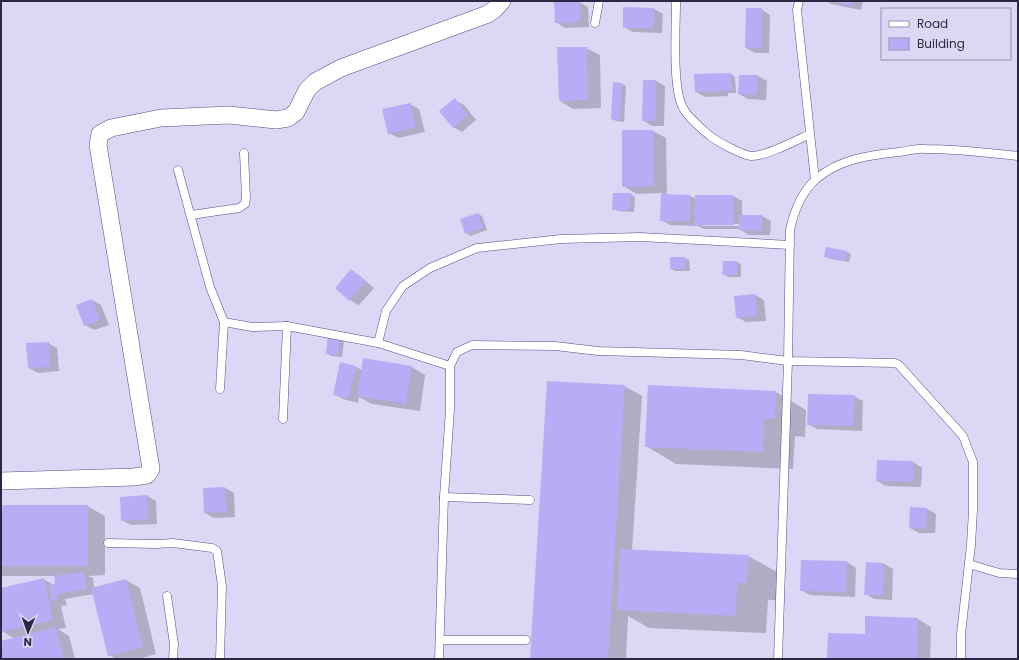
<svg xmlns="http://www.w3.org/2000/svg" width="1019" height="660" viewBox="0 0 1019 660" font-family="Poppins,sans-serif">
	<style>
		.shadow { fill: #0003; fill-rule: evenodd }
		.building { fill: #b9abf6 }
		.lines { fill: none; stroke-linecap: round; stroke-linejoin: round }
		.lane-casing { stroke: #584b89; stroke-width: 9 }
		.street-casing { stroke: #584b89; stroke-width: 18 }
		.lane { stroke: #fff; stroke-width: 8 }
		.street { stroke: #fff; stroke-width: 17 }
	</style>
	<rect width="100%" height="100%" fill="#dbd7f4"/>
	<!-- shadow -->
	<g class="shadow">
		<polygon points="826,1 863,1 861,10 831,4"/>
		<polygon points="555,2 579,2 588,7 589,27 565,28 556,22"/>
		<polygon points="654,9 663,14 662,33 633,32 624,27"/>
		<polygon points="761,9 770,15 769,53 755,53 746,48"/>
		<polygon points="586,48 600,55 601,108 573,109 560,101"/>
		<polygon points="731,74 735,77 736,93 728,93 728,96 705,97 696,92"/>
		<polygon points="758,76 767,81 766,100 748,99 739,94"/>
		<polygon points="656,81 665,86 664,126 652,126 643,120"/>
		<polygon points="622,84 626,86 624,122 616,121 612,119"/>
		<polygon points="455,100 464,105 476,120 462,132 453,127"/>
		<polygon points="410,104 419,109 425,132 398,138 389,133"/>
		<path d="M653 131 666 138 667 195 690 196 696 199V196H733L742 201V216H762L771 221 770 235H749L739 229H704L698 226 670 225 661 220 662 193 637 194 623 186ZM703 224H739V226H703Z"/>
		<polygon points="631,194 635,197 634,212 618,211 613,209"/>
		<polygon points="478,214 482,216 487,230 470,236 466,233"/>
		<polygon points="847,252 851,254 849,262 830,259 826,257"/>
		<polygon points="671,258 685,258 689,260 690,271 676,271 671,269"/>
		<polygon points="724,262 737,262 741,264 741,277 728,277 723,274"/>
		<polygon points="351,271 360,276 374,288 359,305 350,300 336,288"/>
		<polygon points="755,295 764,300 766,321 746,322 737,317 735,297"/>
		<polygon points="92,300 101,305 109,325 94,330 85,325"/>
		<polygon points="329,336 344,340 342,357 331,356 327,353"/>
		<polygon points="48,343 57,348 59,371 38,373 29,368"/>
		<polygon points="341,364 356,367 362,370 412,367 425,375 420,411 372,404 359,397 358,403 343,399 334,394"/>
		<polygon points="624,386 642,396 632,550 748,556 779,573 778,600 768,600 766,633 649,628 628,616 626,659 531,659"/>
		<polygon points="776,392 806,410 805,437 795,436 793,469 676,464 646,446"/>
		<polygon points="854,396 863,401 862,431 817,429 808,424"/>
		<polygon points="878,461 913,462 922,468 921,487 886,486 877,481"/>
		<polygon points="225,488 234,493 235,517 214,518 205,513 204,489"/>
		<polygon points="147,496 156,501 157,524 131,525 122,520"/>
		<polygon points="1,506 87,506 105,516 105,575 88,576 93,578 94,588 126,580 140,588 156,654 138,659 116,659 109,655 94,594 65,599 67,605 61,606 66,628 58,629 69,636 75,659 1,659 1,642 15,639 2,631 1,589 43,579 54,585 56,585 55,576 1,576"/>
		<polygon points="911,508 927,509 936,514 935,533 919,533 910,528"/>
		<polygon points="847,562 856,568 855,597 810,595 801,590"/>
		<polygon points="884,564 893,569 892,600 874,599 866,594"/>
		<polygon points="918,619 931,627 930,659 828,659 866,635"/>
	</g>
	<!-- building -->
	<g class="building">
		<polygon points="554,1 579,1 580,22 555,23"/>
		<polygon points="833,1 853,1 852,6"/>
		<polygon points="623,7 654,8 654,28 623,28"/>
		<polygon points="746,8 762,8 761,48 745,48"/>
		<polygon points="557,47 587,47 588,100 559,101"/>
		<polygon points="731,73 732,91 695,92 694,74"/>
		<polygon points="739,75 758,75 757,95 738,94"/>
		<polygon points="643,80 656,80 656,121 642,121"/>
		<polygon points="613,82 622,83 620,120 611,119"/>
		<polygon points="455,98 468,115 453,128 439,111"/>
		<polygon points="410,103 416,127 388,134 382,109"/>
		<polygon points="622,130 653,130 654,186 622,187"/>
		<polygon points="613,193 631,193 630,210 612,210"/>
		<polygon points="661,194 690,195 690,221 660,221"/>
		<polygon points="695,195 733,195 734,225 694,225"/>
		<polygon points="478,213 483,228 465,234 460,219"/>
		<polygon points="739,215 762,215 762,231 739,230"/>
		<polygon points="826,247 847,251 845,261 824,257"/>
		<polygon points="670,257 685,257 686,269 670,269"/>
		<polygon points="723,261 737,261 737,275 722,275"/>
		<polygon points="351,269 366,282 349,301 335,288"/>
		<polygon points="755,294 757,316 736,318 734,296"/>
		<polygon points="92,299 100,320 84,326 76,305"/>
		<polygon points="328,335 340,337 338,355 326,354"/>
		<polygon points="49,342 50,367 28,368 26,343"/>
		<polygon points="363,358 412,366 406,404 357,396"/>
		<polygon points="340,362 356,366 349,398 333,395"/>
		<polygon points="547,381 625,385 608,659 530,659"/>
		<polygon points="648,385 776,391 775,419 764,419 763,452 645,447"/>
		<polygon points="808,394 855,395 853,426 807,425"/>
		<polygon points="877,460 913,461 913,482 876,481"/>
		<polygon points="225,487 227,512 204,513 203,488"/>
		<polygon points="147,495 148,519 121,521 120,497"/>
		<rect x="1" y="505" width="87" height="61"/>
		<polygon points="910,507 927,508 926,529 909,528"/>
		<polygon points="620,549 749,555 747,583 737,583 736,616 617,610"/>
		<polygon points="801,560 847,561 846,592 800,591"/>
		<polygon points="866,562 884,563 883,595 864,595"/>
		<polygon points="84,572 87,589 57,594 58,600 52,601 49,585 55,584 54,576"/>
		<polygon points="44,578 53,620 1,632 1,588"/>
		<polygon points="126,579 143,647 108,656 91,588"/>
		<polygon points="865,616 918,618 917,659 827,659 828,633 865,634"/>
		<polygon points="56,627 64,659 1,659 1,641"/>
	</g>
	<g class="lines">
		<!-- lane casing -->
		<g class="lane-casing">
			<g id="lane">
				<path d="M675 1 676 3C676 28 672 88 683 108 689 119 701 128 710 136 718 142 742 155 751 156 765 157 797 140 810 134"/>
				<polyline points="799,1 797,10 815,180"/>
				<polyline points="595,23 599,1"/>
				<polyline points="178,170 210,287 224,322 252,327 287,326 378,343 450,366"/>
				<polyline points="191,215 239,208 245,204 246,198 244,153"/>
				<polyline points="378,343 386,311 403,286 430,268 477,248 561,239 640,237 790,245"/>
				<polyline points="220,389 224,322"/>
				<polyline points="283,419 287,326"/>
				<polyline points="444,497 530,500"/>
				<polyline points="108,543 156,544 173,543 212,548 217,551 222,586 220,659"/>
				<polyline points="969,564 999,573 1018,574"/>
				<polyline points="167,596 174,644 173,659"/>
				<polyline points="441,640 526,640"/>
				<polyline points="439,659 444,497 450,409 450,366 457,352 472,345 555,346 598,351 741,355 788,361 895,363 899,365 963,436 973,462 973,510 971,545 961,634 961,659"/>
				<path d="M778 659 788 361 790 230C794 211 802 192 816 179 840 159 869 155 899 152 908 151 917 148 926 149 957 149 988 153 1018 156"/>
			</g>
		</g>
		<!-- street casing -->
		<g class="street-casing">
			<polyline id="street" points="1,481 134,477 147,475 151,469 98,145 100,134 111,128 161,118 229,115 276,120 288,118 296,112 307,90 315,82 341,68 488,14 495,9 502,1"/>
		</g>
		<!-- lane -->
		<use href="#lane" class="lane"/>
		<!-- street -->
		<use href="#street" class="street"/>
	</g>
	<!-- border -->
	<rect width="1019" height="660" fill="none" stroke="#2d2743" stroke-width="4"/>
	<!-- legend -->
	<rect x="881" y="8" width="130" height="52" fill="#dbd7f4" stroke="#9591ad"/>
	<rect x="889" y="21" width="20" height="6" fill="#ffffff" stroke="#9591ad"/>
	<text x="917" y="28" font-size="12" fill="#2d2743">Road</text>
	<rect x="889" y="38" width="20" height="12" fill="#b9abf6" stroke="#9591ad"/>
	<text x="917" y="48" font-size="12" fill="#2d2743">Building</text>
	<!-- north arrow -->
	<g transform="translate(28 632) rotate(182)" stroke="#dbd7f4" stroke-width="3" paint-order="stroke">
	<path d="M0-3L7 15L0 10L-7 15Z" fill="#2d2743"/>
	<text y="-6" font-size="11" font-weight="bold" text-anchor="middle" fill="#2d2743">N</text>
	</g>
</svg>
